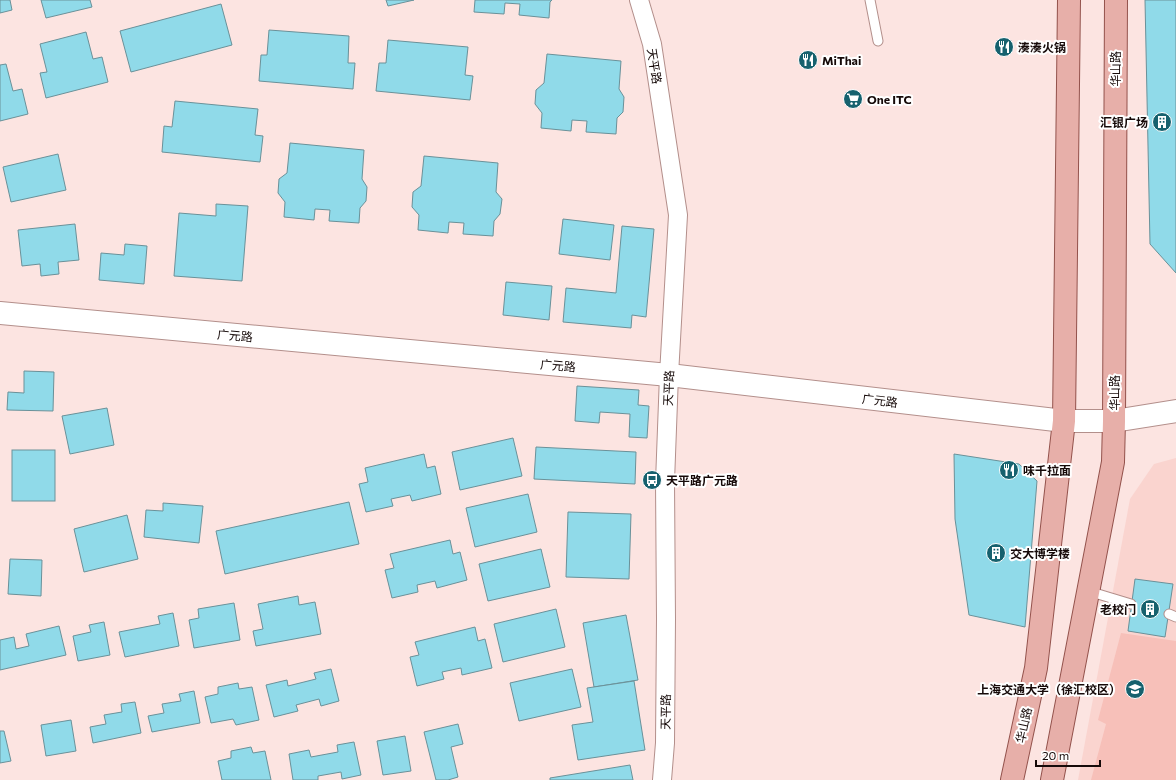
<svg xmlns="http://www.w3.org/2000/svg" width="1176" height="780" viewBox="0 0 1176 780" font-family="Commissioner,'Noto Sans SC',sans-serif">
	<style>
		.built { fill: #fad4cf }
		.green { fill: #f7c0b9 }
		.building { fill: #90dae9; stroke: #6a9199 }
		.lines { fill: none; stroke-linecap: round; stroke-linejoin: round }
		.service-casing { stroke: #b38f8b; stroke-width: 11 }
		.minor-casing { stroke: #b38f8b; stroke-width: 20 }
		.tertiary-casing { stroke: #b38f8b; stroke-width: 24 }
		.primary-casing { stroke: #93524c; stroke-width: 24 }
		.service { stroke: #fff; stroke-width: 9 }
		.minor { stroke: #fff; stroke-width: 18 }
		.tertiary { stroke: #fff; stroke-width: 22 }
		.primary { stroke: #e7afa9; stroke-width: 22 }
		.labels { text-anchor: middle; dominant-baseline: central; stroke-width: 4; stroke-linejoin: round; paint-order: stroke }
		.poi-label { font-size: 12px; font-weight: bold; fill: #160a09; stroke: #fff; text-anchor: start }
		.street-label { font-size: 12px; fill: #160a09; stroke: #fff }
	</style>
	<rect width="100%" height="100%" fill="#fce4e1"/>
	<!-- built -->
	<polygon class="built" points="1176,458 1176,780 1078,780 1130,499 1154,464"/>
	<!-- green -->
	<polygon class="green" points="1121,633 1176,641 1176,780 1091,780 1106,724 1098,720"/>
	<!-- building -->
	<g class="building">
		<polygon points="0,0 10,0 12,10 0,13"/>
		<polygon points="41,0 90,0 92,7 46,18"/>
		<polygon points="386,0 414,0 388,6"/>
		<polygon points="475,0 552,0 550,2 549,18 519,15 520,4 505,3 504,14 474,12"/>
		<polygon points="1145,0 1176,0 1176,273 1150,244"/>
		<polygon points="221,4 232,45 131,72 120,31"/>
		<polygon points="269,30 349,36 348,63 355,63 353,89 259,81 261,55 267,55"/>
		<polygon points="86,32 93,59 102,57 108,82 46,98 40,73 47,72 40,44"/>
		<polygon points="388,40 468,47 465,75 473,76 470,100 376,91 379,63 386,63"/>
		<polygon points="547,54 621,61 619,89 624,97 623,112 617,118 616,134 586,132 587,121 572,120 571,131 541,128 542,113 535,104 536,90 544,83"/>
		<polygon points="6,64 13,91 22,89 28,114 0,121 0,65"/>
		<polygon points="175,101 258,109 255,135 263,136 260,162 162,152 164,126 172,127"/>
		<polygon points="290,143 364,150 362,179 367,187 366,201 360,208 359,223 329,221 330,210 315,209 314,220 284,217 285,202 278,193 279,179 287,173"/>
		<polygon points="58,154 66,190 11,202 3,167"/>
		<polygon points="424,156 498,163 496,192 502,199 500,214 494,221 493,236 463,234 464,223 449,222 448,233 418,230 419,215 412,207 413,192 421,186"/>
		<polygon points="216,204 248,206 242,281 174,276 179,213 216,216"/>
		<polygon points="563,219 614,225 610,260 559,254"/>
		<polygon points="75,224 79,260 58,262 59,274 41,276 40,264 22,266 18,230"/>
		<polygon points="622,226 654,229 646,317 632,315 631,328 563,322 566,288 616,293"/>
		<polygon points="125,244 147,246 144,284 99,280 101,253 124,255"/>
		<polygon points="506,282 552,286 549,320 503,315"/>
		<polygon points="24,371 54,372 53,411 7,410 8,392 24,393"/>
		<polygon points="577,386 639,390 638,405 649,406 647,438 629,437 630,414 600,412 599,423 575,421"/>
		<polygon points="107,408 114,445 70,454 62,416"/>
		<polygon points="513,438 522,476 460,490 452,452"/>
		<polygon points="536,447 636,452 635,484 534,479"/>
		<rect x="12" y="450" width="43" height="51"/>
		<polygon points="424,454 427,468 435,466 441,494 412,501 410,495 391,499 393,506 366,512 359,484 368,482 365,468"/>
		<polygon points="954,454 1019,464 1037,481 1025,627 969,615 955,519"/>
		<polygon points="528,494 537,532 475,547 466,508"/>
		<polygon points="349,502 359,544 225,574 216,531"/>
		<polygon points="163,503 203,506 199,543 144,537 146,510 163,511"/>
		<polygon points="568,512 631,514 629,579 566,577"/>
		<polygon points="127,515 138,559 84,572 74,529"/>
		<polygon points="450,540 453,554 460,552 467,580 437,588 435,581 417,585 418,592 392,598 385,570 394,568 390,554"/>
		<polygon points="541,549 550,587 488,601 479,564"/>
		<polygon points="10,559 42,560 41,596 8,594"/>
		<polygon points="1135,579 1173,584 1165,637 1128,631"/>
		<polygon points="298,596 299,605 315,602 321,634 256,646 253,631 263,629 258,604"/>
		<polygon points="234,603 240,640 194,648 189,620 199,618 198,609"/>
		<polygon points="556,609 565,647 503,662 494,624"/>
		<polygon points="173,613 179,646 125,657 119,632 160,624 158,616"/>
		<polygon points="626,615 638,680 594,687 583,623"/>
		<polygon points="104,622 110,655 78,661 73,636 91,632 89,625"/>
		<polygon points="59,626 66,655 0,670 0,640 14,637 16,649 29,646 26,634"/>
		<polygon points="475,627 478,641 485,639 492,668 462,675 461,668 442,672 444,679 417,686 410,657 419,655 415,642"/>
		<polygon points="331,669 339,701 321,706 319,699 296,705 298,711 274,717 266,685 287,680 288,686 316,679 314,673"/>
		<polygon points="572,669 581,707 519,721 510,683"/>
		<polygon points="634,681 645,750 578,760 572,725 593,722 587,688"/>
		<polygon points="238,683 239,689 252,687 259,720 236,725 233,719 211,723 205,697 218,694 218,687"/>
		<polygon points="194,691 200,723 152,732 148,716 164,713 162,704 181,701 179,694"/>
		<polygon points="135,702 141,733 93,743 90,727 106,724 104,715 122,712 121,704"/>
		<polygon points="71,720 76,751 46,756 41,725"/>
		<polygon points="458,724 463,744 451,747 458,777 448,780 436,780 424,732"/>
		<polygon points="0,731 4,731 11,761 0,763"/>
		<polygon points="405,736 411,771 383,775 377,741"/>
		<polygon points="354,742 361,775 342,779 341,772 318,776 318,780 293,780 289,754 309,750 311,757 338,752 337,745"/>
		<polygon points="251,747 253,753 265,751 271,780 222,780 218,761 231,758 231,751"/>
		<polygon points="630,765 633,780 550,780 550,778"/>
	</g>
	<g class="lines">
		<!-- service casing -->
		<g class="service-casing">
			<g id="service">
				<polyline points="870,0 878,41"/>
				<polyline points="1088,591 1131,604"/>
				<polyline points="1169,614 1176,617"/>
			</g>
		</g>
		<!-- minor casing -->
		<g class="minor-casing">
			<polyline id="minor" points="639,0 652,44 678,215 669,375 665,482 666,619 665,743 662,780"/>
		</g>
		<!-- tertiary casing -->
		<g class="tertiary-casing">
			<polyline id="tertiary" points="0,313 669,375 1064,421 1114,421 1176,411"/>
		</g>
		<!-- primary casing -->
		<g class="primary-casing">
			<g id="primary">
				<polyline points="1012,780 1036,668 1064,421 1069,0"/>
				<polyline points="1052,780 1113,462 1114,421 1116,0"/>
			</g>
		</g>
		<!-- service -->
		<use href="#service" class="service"/>
		<!-- minor -->
		<use href="#minor" class="minor"/>
		<!-- tertiary -->
		<use href="#tertiary" class="tertiary"/>
		<!-- primary -->
		<use href="#primary" class="primary"/>
	</g>
	<!-- icons -->
	<defs>
		<g id="restaurant-disc" transform="scale(1)"><circle r="9.5" fill="#16616e" stroke="#fff"/><path d="M-5-6h1v4h1v-4h1v4h1v-4h1v5L-1.5 .5V6h-2V.5L-5-1ZM5-6V6H3V1.5H1.5Q1.5-4 5-6Z" fill="#fff"/></g>
		<g id="supermarket-disc" transform="scale(1)"><circle r="9.5" fill="#16616e" stroke="#fff"/><path d="M-6-5.5h2.5l.6 2H6L4.5 2H-2.5L-4.4-4H-6ZM-1.5 3.2a1.3 1.3 0 1 0 .1 0ZM3 3.2a1.3 1.3 0 1 0 .1 0Z" fill="#fff"/></g>
		<g id="building-disc" transform="scale(1)"><circle r="9.5" fill="#16616e" stroke="#fff"/><path d="M-4-6H4V6H1V3H-1V6H-4ZM-2.5-4.3h1.7v1.8h-1.7ZM.8-4.3h1.7v1.8H.8ZM-2.5-1h1.7V.8h-1.7ZM.8-1h1.7V.8H.8Z" fill="#fff"/></g>
		<g id="bus-disc" transform="scale(1)"><circle r="9.5" fill="#16616e" stroke="#fff"/><path d="M-5-6H5V4H4V6H2V4H-2V6H-4V4H-5ZM-3.5-4V0h7V-4ZM-3.5 1.2v1.5H-2V1.2ZM2 1.2v1.5H3.5V1.2Z" fill="#fff"/></g>
		<g id="university-disc" transform="scale(1)"><circle r="9.5" fill="#16616e" stroke="#fff"/><path d="M0-5L7-2L0 1L-7-2ZM-4 1L0 2.5L4 1V4Q0 6-4 4Z" fill="#fff"/></g>
	</defs>
	<g fill-rule="evenodd">
		<use href="#restaurant-disc" x="1004" y="47"/>
		<use href="#restaurant-disc" x="808" y="60"/>
		<use href="#supermarket-disc" x="853" y="99"/>
		<use href="#building-disc" x="1162" y="122"/>
		<use href="#restaurant-disc" x="1009" y="470"/>
		<use href="#bus-disc" x="652" y="480"/>
		<use href="#building-disc" x="996" y="553"/>
		<use href="#building-disc" x="1150" y="609"/>
		<use href="#university-disc" x="1135" y="689"/>
	</g>
	<g class="labels">
		<!-- poi labels -->
		<g class="poi-label">
			<text x="1018" y="47">湊湊火锅</text>
			<text x="822" y="60">MiThai</text>
			<text x="867" y="99">One ITC</text>
			<text x="1148" y="122" text-anchor="end">汇银广场</text>
			<text x="1023" y="470">味千拉面</text>
			<text x="666" y="480">天平路广元路</text>
			<text x="1010" y="553">交大博学楼</text>
			<text x="1136" y="609" text-anchor="end">老校门</text>
			<text x="1121" y="689" text-anchor="end">上海交通大学（徐汇校区）</text>
		</g>
		<!-- street labels -->
		<g class="street-label">
			<text transform="translate(655 66) rotate(81)">天平路</text>
			<text transform="translate(1115 69) rotate(-90)">华山路</text>
			<text transform="translate(235 335) rotate(5)">广元路</text>
			<text transform="translate(558 365) rotate(5)">广元路</text>
			<text transform="translate(668 388) rotate(-88)">天平路</text>
			<text transform="translate(1114 393) rotate(-90)">华山路</text>
			<text transform="translate(880 400) rotate(7)">广元路</text>
			<text transform="translate(665 712) rotate(-89)">天平路</text>
			<text transform="translate(1023 725) rotate(-78)">华山路</text>
		</g>
	</g>
	<!-- scale -->
	<path d="M1036 760v6h64v-6" fill="none" stroke="#160a09" stroke-width="2"/>
	<text x="1042" y="760" font-size="12" fill="#160a09" stroke="#ffffff" stroke-width="3" paint-order="stroke">20 m</text>
</svg>
